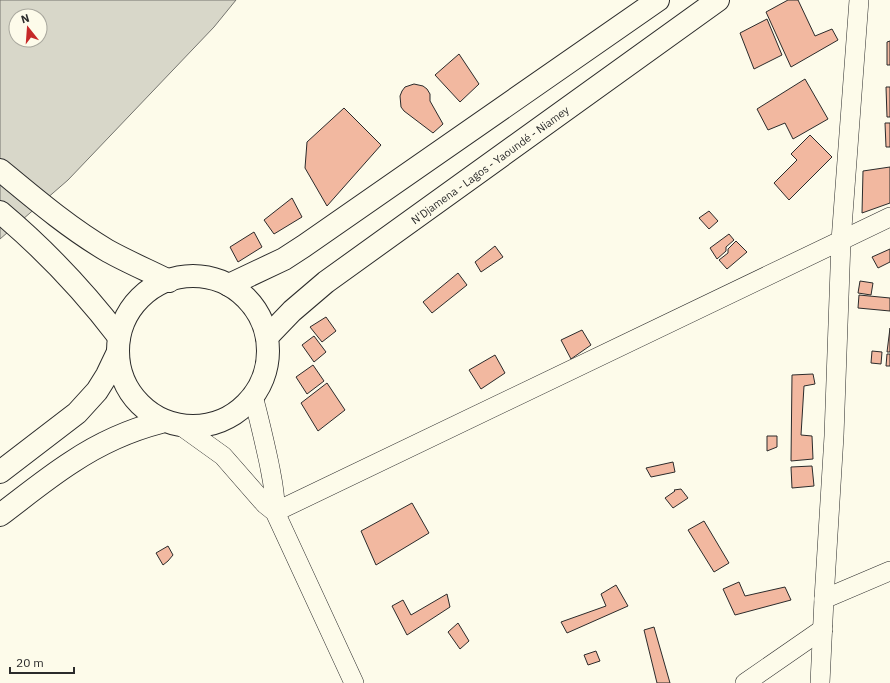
<svg xmlns="http://www.w3.org/2000/svg" width="890" height="683" viewBox="0 0 890 683" font-family="'IBM Plex Sans',sans-serif">
	<style>
		.water { fill: #d8d7c9; stroke: #74746e; fill-rule: evenodd }
		.building { fill: #f2b8a0; stroke: #2b2b2b }
		.lines { fill: none; stroke-linecap: round; stroke-linejoin: round }
		.minor-casing { stroke: #2b2b2b; stroke-width: 20 }
		.primary-casing { stroke: #2b2b2b; stroke-width: 24 }
		.trunk-casing { stroke: #2b2b2b; stroke-width: 24 }
		.minor { stroke: #fdfbea; stroke-width: 19 }
		.primary { stroke: #fdfbea; stroke-width: 22 }
		.trunk { stroke: #fdfbea; stroke-width: 22 }
		.labels { text-anchor: middle; dominant-baseline: central; stroke-width: 3; stroke-linejoin: round; paint-order: stroke }
		.street-label { font-size: 11px; fill: #2b2b2b; stroke: #fdfbea }
	</style>
	<rect width="100%" height="100%" fill="#fdfbea"/>
	<!-- water -->
	<path class="water" d="M0 0H236L214 27 68 180 0 239ZM16 16H40V40H16Z"/>
	<!-- building -->
	<g class="building">
		<polygon points="788,0 798,0 815,36 832,29 838,40 791,67 766,12"/>
		<polygon points="767,19 782,55 754,69 740,33"/>
		<polygon points="890,41 890,65 887,65 887,42"/>
		<polygon points="459,54 479,84 460,102 435,75"/>
		<polygon points="805,79 828,119 793,139 785,123 768,130 757,109"/>
		<polygon points="414,84 423,86 427,89 430,94 430,101 443,124 433,133 404,111 401,107 400,96 402,91 405,87"/>
		<polygon points="886,87 890,87 890,117 887,117"/>
		<polygon points="344,108 381,145 327,206 305,168 307,142"/>
		<polygon points="885,123 890,123 890,147 886,147"/>
		<polygon points="810,135 832,157 789,200 774,183 797,160 791,154"/>
		<polygon points="890,167 890,203 862,213 863,171"/>
		<polygon points="292,198 302,217 274,234 264,220"/>
		<polygon points="709,211 718,221 709,229 699,218"/>
		<polygon points="254,232 262,247 238,262 230,247"/>
		<polygon points="729,234 734,240 726,247 726,251 717,259 710,248"/>
		<polygon points="736,241 747,252 727,269 719,260 728,253 728,249"/>
		<polygon points="495,246 503,257 481,272 475,262"/>
		<polygon points="890,249 890,262 878,268 872,257"/>
		<polygon points="458,273 467,285 432,313 423,302"/>
		<polygon points="860,281 873,283 871,295 858,293"/>
		<polygon points="859,295 890,298 890,311 858,308"/>
		<polygon points="326,317 336,331 322,342 310,327"/>
		<polygon points="890,328 890,352 887,352"/>
		<polygon points="582,330 591,345 571,359 561,340"/>
		<polygon points="314,336 326,352 314,362 302,345"/>
		<polygon points="872,351 882,352 881,364 871,363"/>
		<polygon points="887,354 890,354 890,366 886,366"/>
		<polygon points="495,355 505,373 481,389 469,370"/>
		<polygon points="313,365 324,381 307,394 296,377"/>
		<polygon points="813,374 815,384 804,386 801,435 812,436 813,459 791,461 792,375"/>
		<polygon points="327,383 345,410 318,431 301,403"/>
		<polygon points="767,436 777,436 777,447 767,451"/>
		<polygon points="673,462 675,472 651,477 646,468"/>
		<polygon points="812,466 814,486 792,488 791,467"/>
		<polygon points="681,489 688,498 673,508 665,498 675,491 674,490"/>
		<polygon points="412,503 429,533 376,565 361,531"/>
		<polygon points="704,521 729,563 714,572 688,530"/>
		<polygon points="168,546 173,555 168,561 163,565 156,553"/>
		<polygon points="739,582 745,596 785,587 791,600 735,615 723,589"/>
		<polygon points="616,585 628,606 567,633 561,622 606,606 601,594"/>
		<polygon points="447,594 450,607 407,635 392,606 403,600 411,615"/>
		<polygon points="458,623 469,641 460,649 448,632"/>
		<polygon points="654,627 670,683 657,683 644,630"/>
		<polygon points="596,651 600,661 588,665 584,655"/>
	</g>
	<g class="lines">
		<!-- minor casing -->
		<g class="minor-casing">
			<g id="minor">
				<path d="M253 396C259 418 264 440 269 463 272 479 276 495 275 512"/>
				<polyline points="184,428 223,456 265,504 275,512 354,683"/>
				<polyline points="275,512 890,217"/>
				<polyline points="824,599 890,571"/>
				<polyline points="745,683 823,629"/>
				<polyline points="820,683 824,599 834,436 841,241 859,0"/>
			</g>
		</g>
		<!-- primary casing -->
		<g class="primary-casing">
			<g id="primary">
				<path d="M0 170C35 199 69 228 108 251 128 262 149 271 169 281"/>
				<path d="M0 212C44 249 84 291 119 337"/>
			</g>
		</g>
		<!-- trunk casing -->
		<g class="trunk-casing">
			<g id="trunk">
				<circle cx="193" cy="351" r="75"/>
				<polyline points="229,285 284,259 304,246 658,0"/>
				<polyline points="267,337 292,311 326,282 718,0"/>
				<polyline points="0,472 77,413 97,391 107,375 118,352"/>
				<path d="M0 515C24 497 47 478 72 462 99 444 130 430 161 422"/>
			</g>
		</g>
		<!-- minor -->
		<use href="#minor" class="minor"/>
		<!-- primary -->
		<use href="#primary" class="primary"/>
		<!-- trunk -->
		<use href="#trunk" class="trunk"/>
	</g>
	<g class="labels">
		<!-- street labels -->
		<g class="street-label">
			<text transform="translate(490 165) rotate(-36)">N'Djamena - Lagos - Yaoundé - Niamey</text>
		</g>
	</g>
	<!-- north arrow -->
	<g transform="translate(28 28) rotate(343)"><circle r="19" fill="#fdfbea" stroke="#a9a89e"/>
	<path d="M0-3L7 15L0 10L-7 15Z" fill="#c62828"/>
	<text y="-6" font-size="11" font-weight="bold" text-anchor="middle" fill="#2b2b2b">N</text>
	</g>
	<!-- scale -->
	<path d="M10 667v6h64v-6" fill="none" stroke="#2b2b2b" stroke-width="2"/>
	<text x="16" y="667" font-size="12" fill="#2b2b2b" stroke="#fdfbea" stroke-width="3" paint-order="stroke">20 m</text>
</svg>
